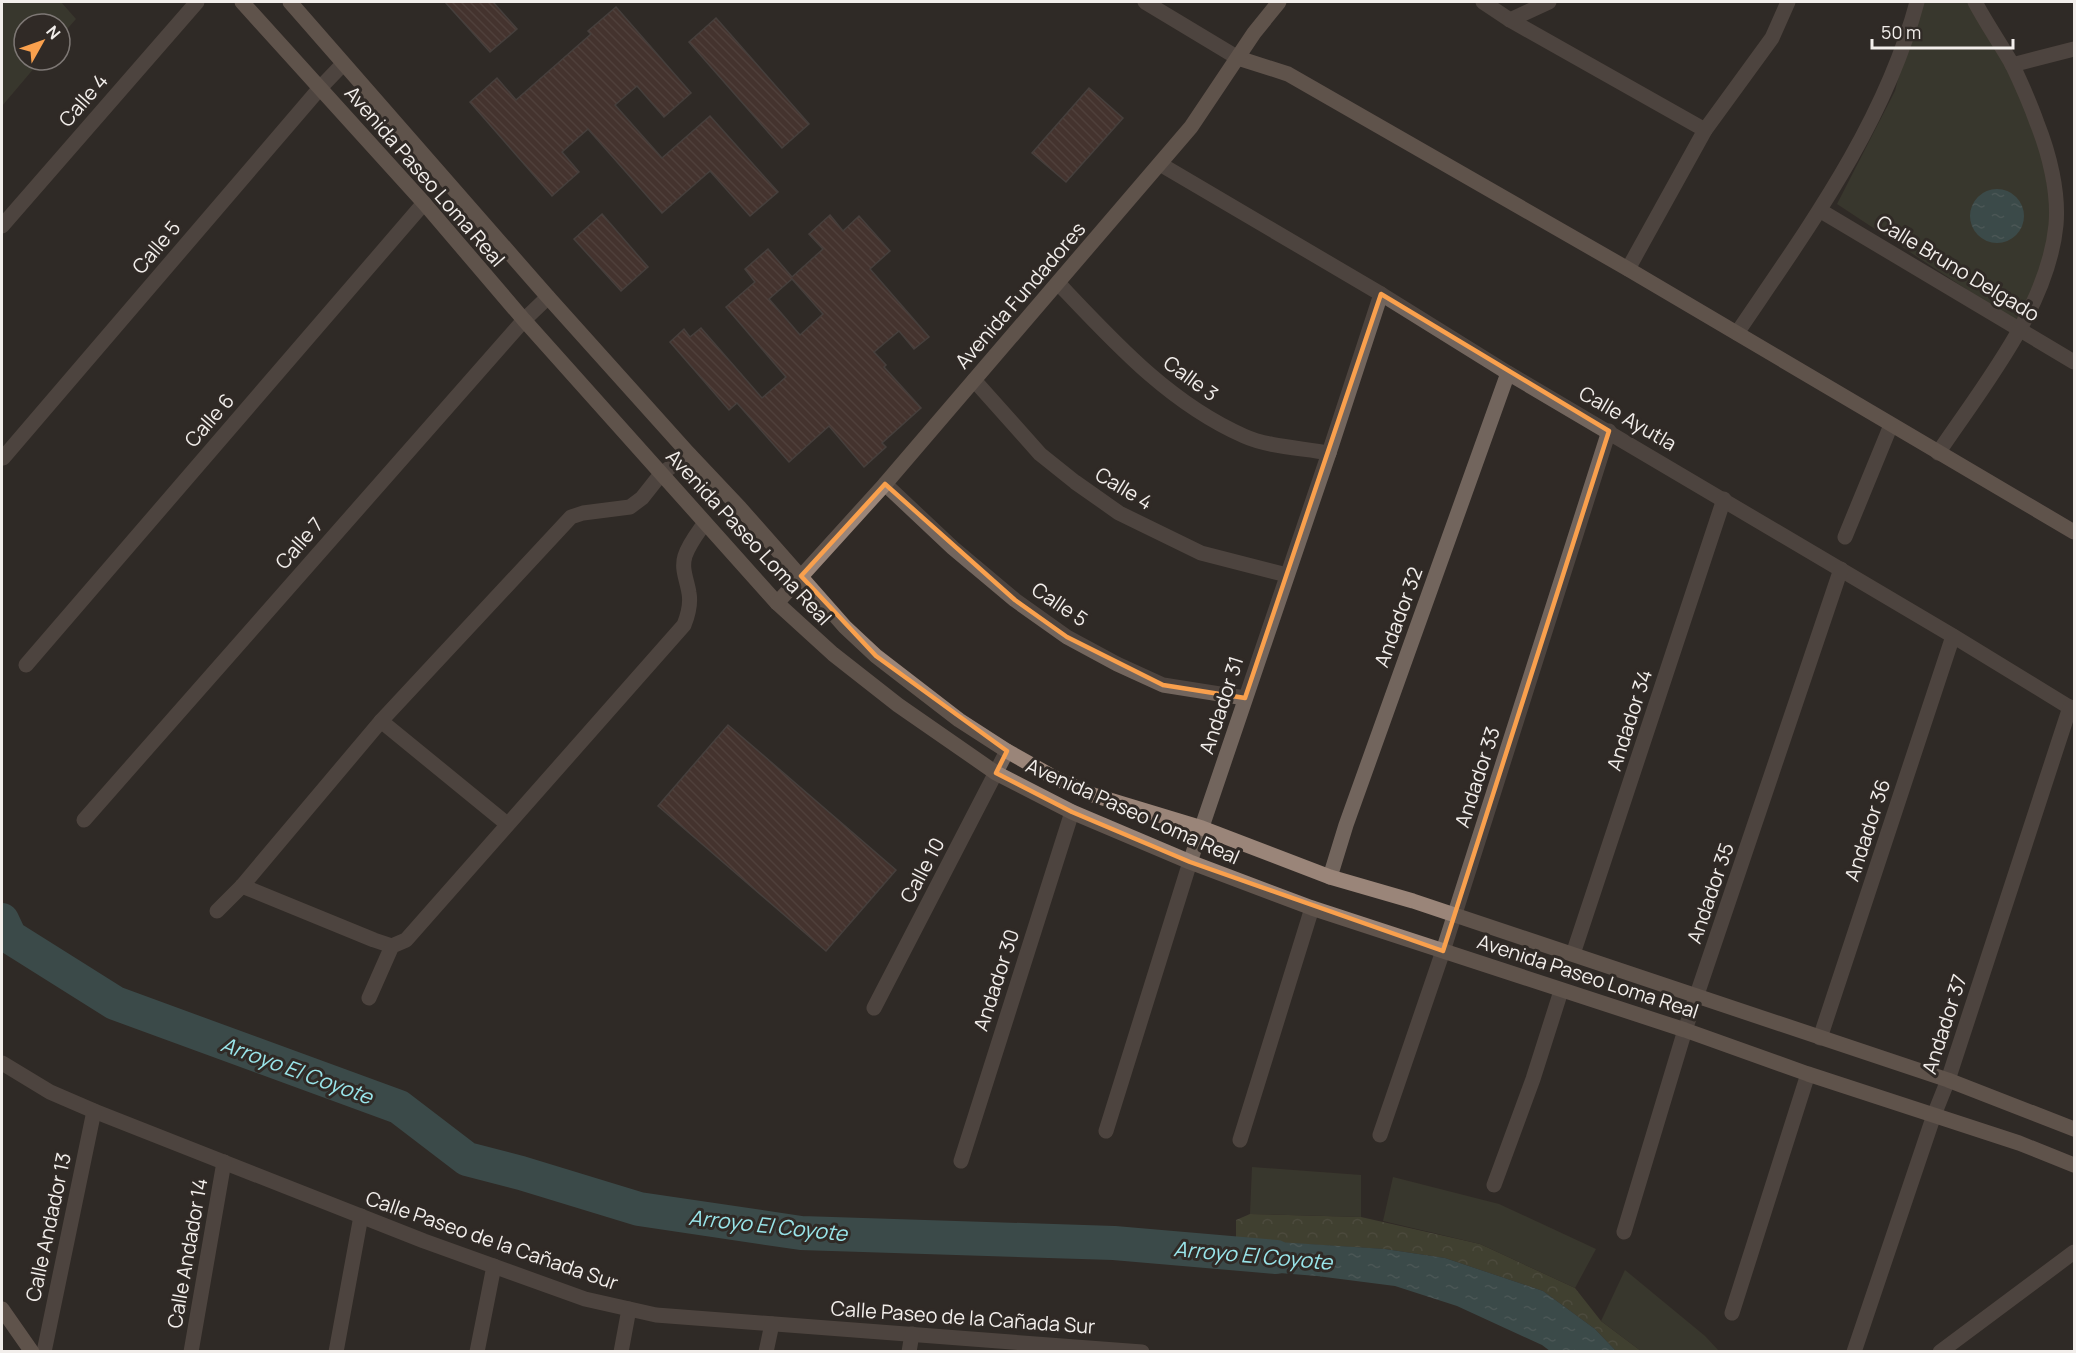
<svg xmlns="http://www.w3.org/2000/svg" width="2076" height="1353" viewBox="0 0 2076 1353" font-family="Manrope,sans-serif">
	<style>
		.forest { fill: url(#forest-crowns) }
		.park { fill: #444735 }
		.water { fill: url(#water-ripples) }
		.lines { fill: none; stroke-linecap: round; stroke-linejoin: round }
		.river { stroke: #497274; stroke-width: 34 }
		.building { fill: url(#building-back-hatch); stroke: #625a58; stroke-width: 1.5; fill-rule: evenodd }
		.street { stroke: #72655d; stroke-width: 15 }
		.secondary { stroke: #9a8579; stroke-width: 15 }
		.marked { fill: none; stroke: #f9a04d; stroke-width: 4.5; stroke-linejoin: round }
		.labels { text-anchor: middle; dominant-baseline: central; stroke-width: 6; stroke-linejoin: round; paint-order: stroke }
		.street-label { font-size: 20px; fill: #f2eeeb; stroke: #302a26 }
		.water-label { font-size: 21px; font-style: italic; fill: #99e5ea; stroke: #302a26 }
	</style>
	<defs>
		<pattern id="forest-crowns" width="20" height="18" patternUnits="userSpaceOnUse" patternTransform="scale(1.5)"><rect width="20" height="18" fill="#565b3d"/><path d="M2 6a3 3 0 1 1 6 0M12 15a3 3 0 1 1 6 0" fill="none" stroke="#6f7359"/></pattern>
		<pattern id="water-ripples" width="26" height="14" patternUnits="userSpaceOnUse" patternTransform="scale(1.5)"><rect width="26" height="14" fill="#497274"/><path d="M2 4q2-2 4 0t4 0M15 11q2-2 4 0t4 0" fill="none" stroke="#6d8d8f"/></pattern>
		<pattern id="building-back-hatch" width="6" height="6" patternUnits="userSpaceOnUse" patternTransform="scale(1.5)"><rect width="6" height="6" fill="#5e3f38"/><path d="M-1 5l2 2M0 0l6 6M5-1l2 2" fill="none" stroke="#765b55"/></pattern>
	</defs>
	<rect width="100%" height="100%" fill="#302a26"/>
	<!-- forest -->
	<polygon class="forest" points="1250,1214 1361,1217 1480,1244 1575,1288 1601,1321 1641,1351 1616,1351 1595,1329 1543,1291 1445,1258 1385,1249 1236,1240 1236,1220"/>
	<!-- park -->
	<g class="park">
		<polygon points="2,2 61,2 76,19 60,37 60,24 24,24 24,60 41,60 2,106"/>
		<polygon points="1918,2 1973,2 2038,124 2054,232 2022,326 1837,204 1895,91"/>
		<polygon points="1252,1167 1361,1175 1361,1217 1250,1214"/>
		<polygon points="1393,1177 1499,1204 1596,1249 1575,1288 1480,1244 1383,1221"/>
		<polygon points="1625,1270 1705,1336 1719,1351 1641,1351 1601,1321"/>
	</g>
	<!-- water -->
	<g class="water">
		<circle cx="1997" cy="216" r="27"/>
		<polygon points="1231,1239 1385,1249 1445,1258 1543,1291 1595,1329 1616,1351 1550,1351 1542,1345 1457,1306 1395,1286 1317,1276 1230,1269"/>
	</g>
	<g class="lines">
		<!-- river -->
		<polyline class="river" points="2,920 10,937 115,1003 399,1107 467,1159 521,1173 639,1209 801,1233 1114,1243 1276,1257"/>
	</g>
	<!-- building -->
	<g class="building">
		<polygon points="445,2 493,2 517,29 490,52"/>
		<polygon points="616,7 691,93 664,117 637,86 615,105 662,158 710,116 778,192 750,216 710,171 662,213 588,129 562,152 579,172 552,196 470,102 497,78 516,100 591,34 588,31"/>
		<polygon points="716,18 809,124 782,148 689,42"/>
		<polygon points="1089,88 1123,118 1066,182 1032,153"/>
		<polygon points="602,214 648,267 621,291 574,239"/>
		<path d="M830 215 843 231 859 216 890 251 870 269 929 337 914 349 899 331 874 352 886 365 884 367 921 408 882 443 886 447 864 467 829 426 789 462 737 403 729 410 670 342 684 329 690 337 701 328 762 398 786 377 726 307 755 282 745 269 768 249 792 277 823 249 809 234ZM792 279 823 314 800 335 769 299Z"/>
		<polygon points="728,725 896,870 826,951 658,806"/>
	</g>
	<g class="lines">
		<!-- street -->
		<g class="street">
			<polyline points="1145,2 1238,58"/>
			<polyline points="1483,2 1510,20 1705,130"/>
			<polyline points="1510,20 1549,2"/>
			<polyline points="2012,65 2074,49"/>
			<polyline points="1160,164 1381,294 1508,373 1953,636 2074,710"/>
			<polyline points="1821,211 2074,362"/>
			<polyline points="2,226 197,2"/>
			<polyline points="1628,269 1705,130 1772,38 1788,2"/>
			<path d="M1058 283C1114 342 1169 403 1244 436 1268 447 1303 448 1329 453"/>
			<path d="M1737 333C1808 228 1884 125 1917 2"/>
			<polyline points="974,380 1040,454 1075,482 1119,513 1201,553 1287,575"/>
			<path d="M1938 453C1983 386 2048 307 2056 225 2059 192 2049 153 2037 123 2030 103 2021 83 2012 64 2000 43 1986 23 1975 2"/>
			<polyline points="3,458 320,88 343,64"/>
			<polyline points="885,484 953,548 1015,600 1067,637 1117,664 1163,685 1245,698"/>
			<polyline points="1845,537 1891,425"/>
			<polyline points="26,665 424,203"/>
			<polyline points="381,721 507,824"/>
			<polyline points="84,820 524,320 548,297"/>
			<polyline points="1330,877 1346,825 1508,373"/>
			<polyline points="242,886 374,940 392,946"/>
			<polyline points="217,911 242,886 381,721 571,517 583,513 630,507 642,498 661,474 689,454"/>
			<polyline points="1573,954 1724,499"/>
			<path d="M369 998 392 946 406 940 684 625C688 615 691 604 689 593 687 580 681 569 685 556 689 544 697 534 704 524"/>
			<polyline points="874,1008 1007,751"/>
			<polyline points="1820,1038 1953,636"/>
			<polyline points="2,1063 50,1092 94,1111 424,1241 585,1299 656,1315 1142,1352"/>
			<polyline points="1106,1131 1190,862 1329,453 1381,294"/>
			<polyline points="1380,1135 1443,951 1609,431"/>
			<polyline points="1240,1140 1312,908"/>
			<polyline points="961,1161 1072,812"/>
			<polyline points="1494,1185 1533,1079 1561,991"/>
			<polyline points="1624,1232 1685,1030 1841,569"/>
			<polyline points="1732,1313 1808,1074"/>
			<polyline points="44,1352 94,1111"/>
			<polyline points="191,1352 224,1162"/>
			<polyline points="336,1352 361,1216"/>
			<polyline points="477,1352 494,1266"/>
			<polyline points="621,1352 629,1309"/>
			<polyline points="766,1352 772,1324"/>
			<polyline points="909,1352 912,1334"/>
			<polyline points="1854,1352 1934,1115 1948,1080 2070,707"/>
			<polyline points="1940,1352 2074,1252"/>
		</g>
		<!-- secondary -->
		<g class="secondary">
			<polyline points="242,2 424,203 524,320 777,603 833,654 898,705 996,773 1072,812 1190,862 1312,908 1685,1030 1808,1074 2019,1143 2074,1165"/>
			<polyline points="290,2 548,297 689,454 740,508 845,627 876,656 959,720 1007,751 1055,778 1093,795 1202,828 1330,877 1413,901 1948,1080 2074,1129"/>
			<polyline points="1238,58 1288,74 1628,269 2074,532"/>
			<polyline points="777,603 885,484 1191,127 1254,33 1279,2"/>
			<polyline points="2,1309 32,1352"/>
		</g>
	</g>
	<!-- marked area -->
	<path d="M0 0H2076V1353H0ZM1381 294 1609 431 1443 951 1190 862 1072 812 996 773 1007 751 876 656 801 576 885 484 1015 600 1067 637 1163 685 1245 698Z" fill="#302a26" fill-opacity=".55" fill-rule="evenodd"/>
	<path class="marked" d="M1381 294 1609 431 1443 951 1190 862 1072 812 996 773 1007 751 876 656 801 576 885 484 1015 600 1067 637 1163 685 1245 698Z"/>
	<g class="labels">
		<!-- street labels -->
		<g class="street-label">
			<text transform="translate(83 100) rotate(-49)">Calle 4</text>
			<text transform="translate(425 176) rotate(49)">Avenida Paseo Loma Real</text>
			<text transform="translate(156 247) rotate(-50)">Calle 5</text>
			<text transform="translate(1958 268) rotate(31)">Calle Bruno Delgado</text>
			<text transform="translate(1020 295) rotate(-49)">Avenida Fundadores</text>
			<text transform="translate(1191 378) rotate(36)">Calle 3</text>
			<text transform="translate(1628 418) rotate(30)">Calle Ayutla</text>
			<text transform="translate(209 420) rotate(-49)">Calle 6</text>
			<text transform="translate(1124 488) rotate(31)">Calle 4</text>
			<text transform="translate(749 537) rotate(47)">Avenida Paseo Loma Real</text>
			<text transform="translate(299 543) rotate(-49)">Calle 7</text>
			<text transform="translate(1060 604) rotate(34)">Calle 5</text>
			<text transform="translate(1398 617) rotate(-70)">Andador 32</text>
			<text transform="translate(1221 705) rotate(-72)">Andador 31</text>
			<text transform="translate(1629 720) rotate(-72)">Andador 34</text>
			<text transform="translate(1477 777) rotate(-72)">Andador 33</text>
			<text transform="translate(1133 811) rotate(24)">Avenida Paseo Loma Real</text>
			<text transform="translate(1867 830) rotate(-72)">Andador 36</text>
			<text transform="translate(922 870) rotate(-62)">Calle 10</text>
			<text transform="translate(1710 893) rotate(-71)">Andador 35</text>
			<text transform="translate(1588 976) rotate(18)">Avenida Paseo Loma Real</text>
			<text transform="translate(996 980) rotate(-72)">Andador 30</text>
			<text transform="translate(1944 1024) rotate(-72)">Andador 37</text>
			<text transform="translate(48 1227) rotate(-78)">Calle Andador 13</text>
			<text transform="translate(492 1240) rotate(19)">Calle Paseo de la Cañada Sur</text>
			<text transform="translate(187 1253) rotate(-80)">Calle Andador 14</text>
			<text transform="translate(963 1317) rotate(4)">Calle Paseo de la Cañada Sur</text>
		</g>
		<!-- water labels -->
		<g class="water-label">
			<text transform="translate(297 1070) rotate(20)">Arroyo El Coyote</text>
			<text transform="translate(768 1225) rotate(6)">Arroyo El Coyote</text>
			<text transform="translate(1253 1255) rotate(5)">Arroyo El Coyote</text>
		</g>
	</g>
	<!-- border -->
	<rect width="2076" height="1353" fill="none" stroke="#f2eeeb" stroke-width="6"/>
	<!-- north arrow -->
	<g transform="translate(42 42) rotate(50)"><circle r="28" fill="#302a26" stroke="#7e7875" stroke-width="1.5"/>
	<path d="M0-4.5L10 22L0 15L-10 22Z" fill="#f9a04d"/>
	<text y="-9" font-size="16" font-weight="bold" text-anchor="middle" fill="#f2eeeb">N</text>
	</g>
	<!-- scale -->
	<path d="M1872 39v9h141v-9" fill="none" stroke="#f2eeeb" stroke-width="3"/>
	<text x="1881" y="39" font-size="18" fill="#f2eeeb" stroke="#302a26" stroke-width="4.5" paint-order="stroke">50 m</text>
</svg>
